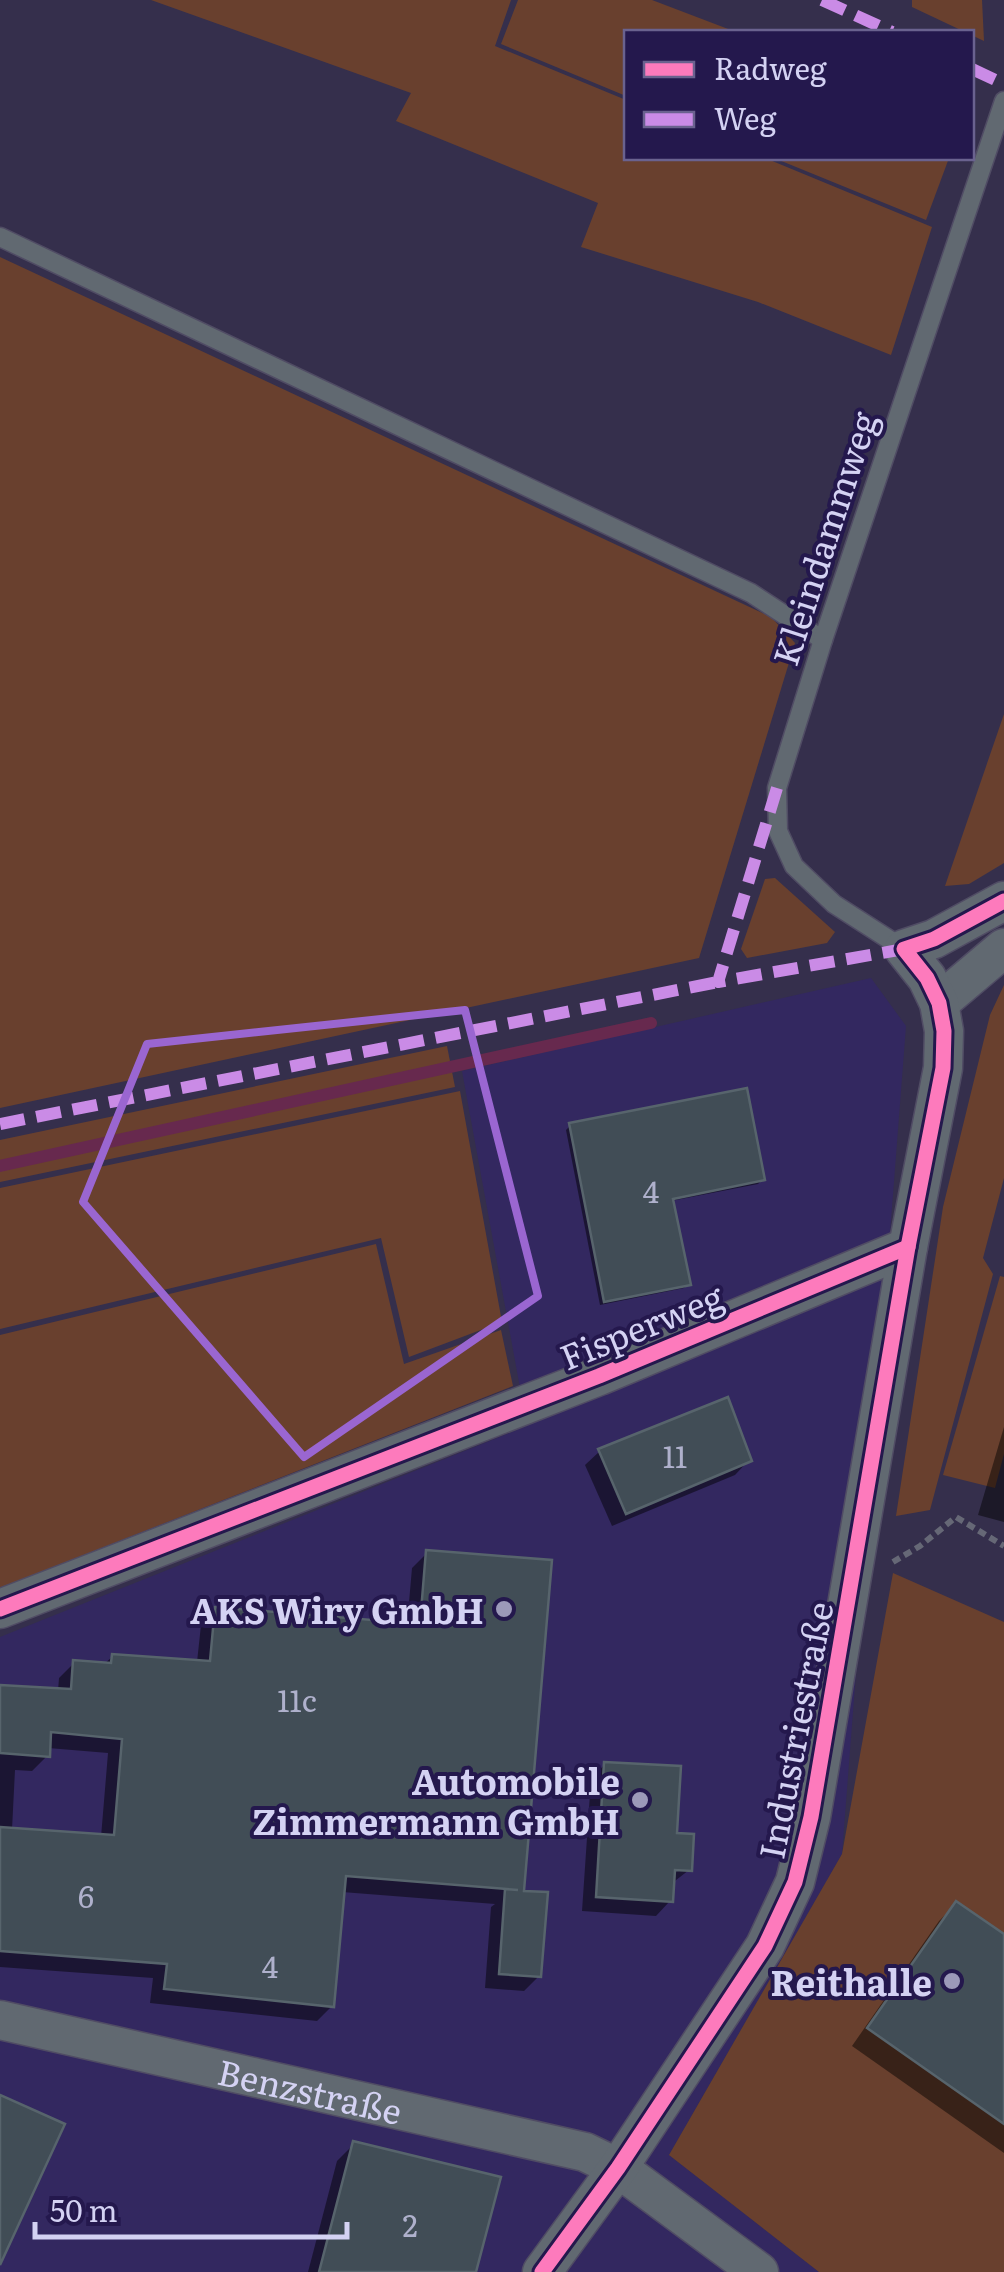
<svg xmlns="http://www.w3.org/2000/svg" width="1004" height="2272" viewBox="0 0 1004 2272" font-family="Literata,serif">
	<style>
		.built { fill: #332860 }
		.green { fill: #69402e }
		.shadow { fill: #0007; fill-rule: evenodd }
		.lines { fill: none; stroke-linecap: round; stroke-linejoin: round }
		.stream { stroke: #67294e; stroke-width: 12 }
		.building { fill: #414d56; stroke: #57646c; stroke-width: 2.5 }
		.service-casing { stroke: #504c64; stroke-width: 21 }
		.minor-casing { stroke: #504c64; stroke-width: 41 }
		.path { stroke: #666876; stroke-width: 6; stroke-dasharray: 8 5; stroke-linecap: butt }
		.service { stroke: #616971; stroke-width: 18 }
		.minor { stroke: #616971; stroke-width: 38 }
		.quiet { stroke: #ca8be6; stroke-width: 12; stroke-dasharray: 25 12; stroke-linecap: butt }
		.cycleway-casing { stroke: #24184d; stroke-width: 21 }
		.cycleway { stroke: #fd7abc; stroke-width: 15 }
		.marked { fill: none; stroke: #9a66d1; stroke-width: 8; stroke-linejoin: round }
		.poi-dot { fill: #9c99b9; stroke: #24184d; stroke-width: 4 }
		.labels { text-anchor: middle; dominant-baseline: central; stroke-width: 8; stroke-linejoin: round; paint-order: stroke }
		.number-label { font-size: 30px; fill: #afb1cc }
		.street-label { font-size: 35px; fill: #d4d2f3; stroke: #24184d }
		.poi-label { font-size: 35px; font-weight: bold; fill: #d4d2f3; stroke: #24184d; text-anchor: end }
	</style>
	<rect width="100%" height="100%" fill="#352f4c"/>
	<!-- built -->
	<polygon class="built" points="871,978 906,1026 842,1854 669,2155 819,2272 0,2272 0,1637 527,1426 462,1071"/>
	<!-- green -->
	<g class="green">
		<polygon points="151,0 511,0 495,46 626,100 626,158 765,158 932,227 891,355 758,302 581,247 598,203 396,121 411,93"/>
		<polygon points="518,0 652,0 736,32 626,32 626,96 501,44"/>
		<polygon points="912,0 982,0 984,41 912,7"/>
		<polygon points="774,158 949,158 926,220"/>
		<polygon points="0,257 771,617 795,643 699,958 0,1108"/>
		<polygon points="1004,714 1004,863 969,884 945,886"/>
		<polygon points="775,878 835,932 827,943 747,958 741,949 765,879"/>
		<polygon points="1004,985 1004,1178 983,1258 993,1274 930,1510 896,1516 943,1207 990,1015"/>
		<polygon points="447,1046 455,1087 0,1182 0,1140"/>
		<polygon points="460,1091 502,1322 409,1357 381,1238 0,1329 0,1188"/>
		<polygon points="376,1244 404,1364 501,1330 513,1386 0,1588 0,1335"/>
		<polygon points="1000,1276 1004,1277 1004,1454 995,1488 943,1475"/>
		<polygon points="893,1573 1004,1622 1004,2272 819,2272 669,2155 842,1854"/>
	</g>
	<!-- shadow -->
	<g class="shadow">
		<polygon points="570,1126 763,1179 758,1184 671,1201 688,1284 684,1288 600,1305 566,1130"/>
		<polygon points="1004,1427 1004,1522 978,1515"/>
		<polygon points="600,1451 749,1460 735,1475 612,1526 585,1465"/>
		<path d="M427 1553 522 1893 539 1976 524 1991 485 1988 491 1907 495 1904 342 1892 332 2006 317 2021 150 2003 153 1978 0 1967V1687L58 1691 59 1678 74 1663 103 1665 113 1656 197 1662 201 1625 216 1610 407 1625 412 1568ZM48 1748 108 1753 101 1837 12 1830 15 1770 32 1771 47 1756Z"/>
		<polygon points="605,1764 674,1835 689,1870 671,1884 670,1901 656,1916 582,1911 591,1779"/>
		<polygon points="956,1904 1004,1938 1004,2153 852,2046 939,1921"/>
		<polygon points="354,2144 473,2272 308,2272 337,2161"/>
	</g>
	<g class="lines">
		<!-- stream -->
		<polyline class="stream" points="0,1166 651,1023"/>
	</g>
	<!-- building -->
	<g class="building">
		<polygon points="747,1088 765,1180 673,1199 691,1285 604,1302 569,1123"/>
		<polygon points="728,1397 752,1461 626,1514 598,1449"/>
		<polygon points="426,1550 552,1560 524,1891 548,1892 541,1977 499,1974 505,1889 518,1890 346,1876 334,2007 164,1989 167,1964 0,1951 0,1827 114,1835 122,1739 51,1732 50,1757 0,1753 0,1685 71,1689 73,1660 111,1663 112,1654 210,1661 215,1607 420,1624"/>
		<polygon points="604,1762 681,1766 677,1833 694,1834 692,1871 675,1870 673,1902 596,1897"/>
		<polygon points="956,1901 1004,1934 1004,2124 867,2028"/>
		<polygon points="0,2095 65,2124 0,2265"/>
		<polygon points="353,2141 501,2177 476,2272 319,2272"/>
	</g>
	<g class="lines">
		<!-- service casing -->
		<g class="service-casing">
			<g id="service">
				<polyline points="0,237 751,593 823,640"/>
				<polyline points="904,949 834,904 794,866 778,831 777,788 823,640 1004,101"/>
			</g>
		</g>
		<!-- minor casing -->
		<g class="minor-casing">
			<g id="minor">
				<polyline points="939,1003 1004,948"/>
				<polyline points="0,1609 599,1376 908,1247"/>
				<path id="s1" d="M0 2020 585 2152 618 2168 759 2272"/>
				<polyline points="542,2272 618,2168 765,1946 795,1882 811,1817 908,1247 943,1068 944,1031 939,1003 927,978 904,949 934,939 1004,901"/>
			</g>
		</g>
		<!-- path -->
		<polyline class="path" points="893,1562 920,1546 956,1517 1004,1546"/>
		<!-- service -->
		<use href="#service" class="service"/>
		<!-- minor -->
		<use href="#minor" class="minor"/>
		<!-- quiet -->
		<g class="quiet">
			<polyline points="822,0 892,32"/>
			<polyline points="972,69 1004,84"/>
			<polyline points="777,788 718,982 904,949"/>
			<polyline points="0,1124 718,982"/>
		</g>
		<!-- cycleway casing -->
		<g class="cycleway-casing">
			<g id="cycleway">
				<polyline points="0,1609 599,1376 908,1247"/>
				<polyline points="542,2272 618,2168 765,1946 795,1882 811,1817 908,1247 943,1068 944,1031 939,1003 927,978 904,949 934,939 1004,901"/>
			</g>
		</g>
		<!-- cycleway -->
		<use href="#cycleway" class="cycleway"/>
	</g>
	<!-- marked area -->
	<path class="marked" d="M465 1010 538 1296 304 1457 83 1202 147 1044Z"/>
	<!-- markers -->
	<g class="poi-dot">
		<circle cx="504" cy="1609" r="10"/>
		<circle cx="640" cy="1800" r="10"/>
		<circle cx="952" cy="1981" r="10"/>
	</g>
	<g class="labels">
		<!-- number labels -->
		<g class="number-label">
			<text x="651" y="1190">4</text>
			<text x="675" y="1455">11</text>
			<text x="297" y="1699">11c</text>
			<text x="86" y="1895">6</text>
			<text x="270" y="1965">4</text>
			<text x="410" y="2224">2</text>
		</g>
		<!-- street labels -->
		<g class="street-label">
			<text transform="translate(823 538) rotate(-72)">Kleindammweg</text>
			<text transform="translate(641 1325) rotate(-22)">Fisperweg</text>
			<text transform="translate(794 1730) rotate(-79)">Industriestraße</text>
			<text stroke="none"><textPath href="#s1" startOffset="318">Benzstraße</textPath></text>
		</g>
		<!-- poi labels -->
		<g class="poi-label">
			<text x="484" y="1609">AKS Wiry GmbH</text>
			<text x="620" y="1780">Automobile<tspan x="620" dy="40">Zimmermann GmbH</tspan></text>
			<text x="932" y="1981">Reithalle</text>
		</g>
	</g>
	<!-- legend -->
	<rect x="624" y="30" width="350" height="130" fill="#24184d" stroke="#6a628f" stroke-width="2.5"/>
	<rect x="644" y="62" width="50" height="15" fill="#fd7abc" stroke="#6a628f" stroke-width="2.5"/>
	<text x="714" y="80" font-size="30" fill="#d4d2f3">Radweg</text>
	<rect x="644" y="112" width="50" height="15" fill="#ca8be6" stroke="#6a628f" stroke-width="2.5"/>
	<text x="714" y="130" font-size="30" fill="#d4d2f3">Weg</text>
	<!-- scale -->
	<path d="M35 2222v15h312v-15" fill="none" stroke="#d4d2f3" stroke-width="5"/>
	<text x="50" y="2222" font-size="30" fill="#d4d2f3" stroke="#24184d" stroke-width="8" paint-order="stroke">50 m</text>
</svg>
